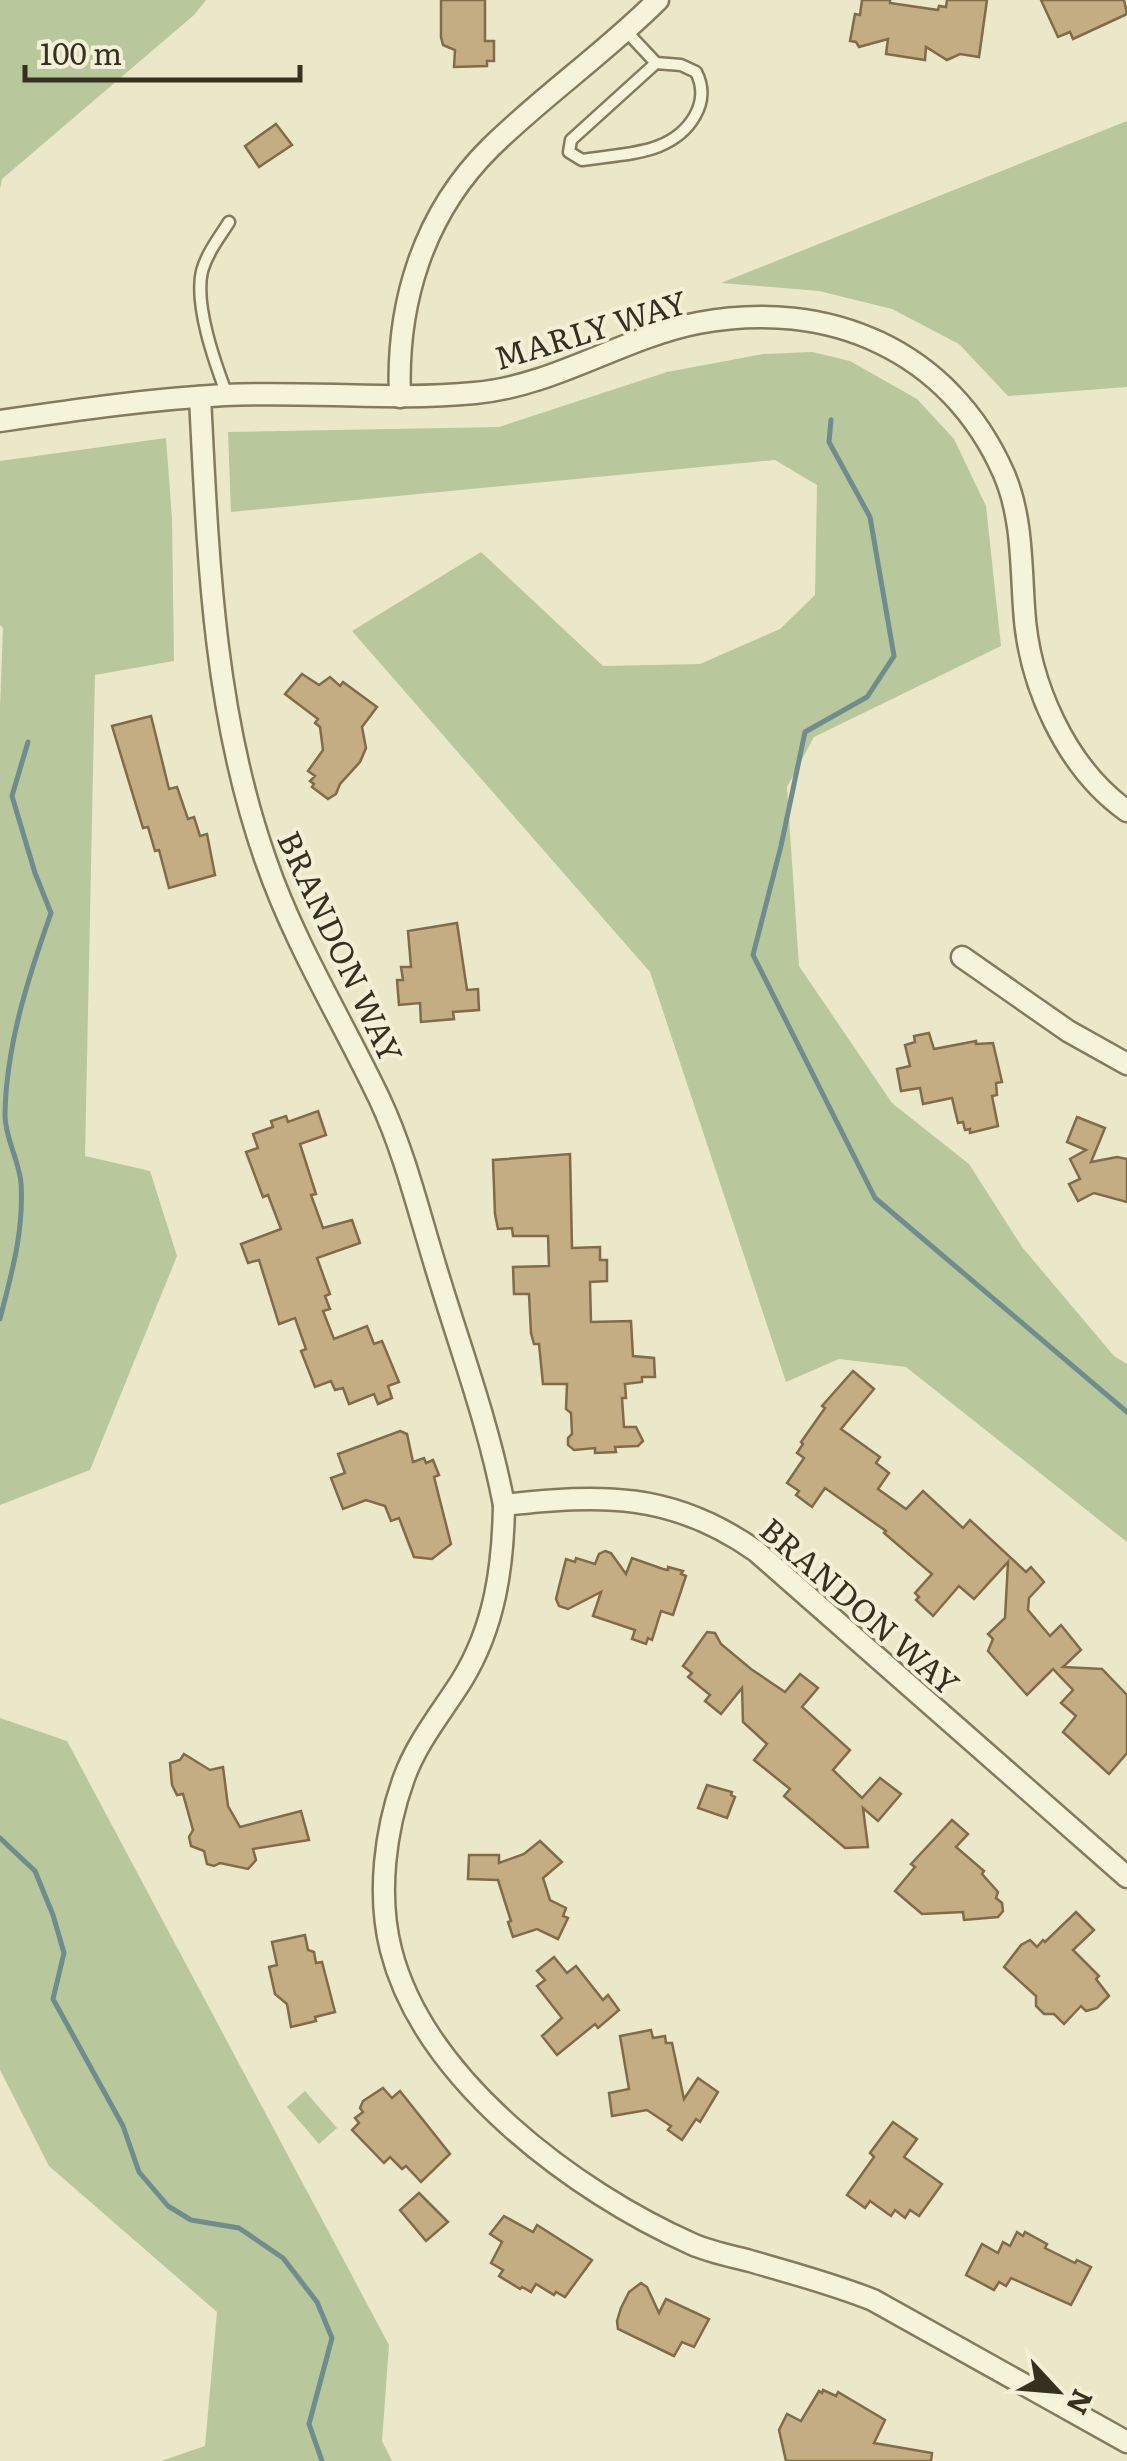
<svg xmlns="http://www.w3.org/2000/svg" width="1127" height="2461" viewBox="0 0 1127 2461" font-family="Literata,serif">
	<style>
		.green { fill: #b9c79d }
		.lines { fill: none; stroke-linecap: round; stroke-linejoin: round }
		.stream { stroke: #708c8c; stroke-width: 5 }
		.building { fill: #c4ad82; stroke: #816b48; stroke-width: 2.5 }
		.service-casing { stroke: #847b5f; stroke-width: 15 }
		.minor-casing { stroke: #847b5f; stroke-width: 25 }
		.service { stroke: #f5f4db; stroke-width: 10 }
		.minor { stroke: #f5f4db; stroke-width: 20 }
		.labels { text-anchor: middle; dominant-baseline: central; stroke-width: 8; stroke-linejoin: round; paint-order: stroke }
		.street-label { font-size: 32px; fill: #363021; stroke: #f2f1d7 }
	</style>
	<rect width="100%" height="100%" fill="#eae8c8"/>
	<!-- green -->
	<g class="green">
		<polygon points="0,0 206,0 194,15 2,179 0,189"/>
		<polygon points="1127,121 1127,387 1008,396 959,344 892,309 819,291 721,283"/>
		<polygon points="812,352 850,361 917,399 954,439 986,506 1001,646 814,737 787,787 799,966 892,1103 969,1164 1022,1247 1114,1356 1127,1364 1127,1542 906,1367 839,1359 786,1382 650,972 352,631 481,552 603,666 700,664 780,629 815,595 817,485 775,460 231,512 228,432 499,427 667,372 763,354"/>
		<polygon points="166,438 172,518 174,661 95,675 85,1156 150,1171 177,1256 90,1470 0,1505 0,708 3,628 0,625 0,461"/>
		<polygon points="0,1718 67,1741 389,2345 382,2441 392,2461 161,2461 205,2446 217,2312 49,2166 0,2070"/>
		<polygon points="305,2091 337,2128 319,2144 287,2107"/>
	</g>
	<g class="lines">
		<!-- stream -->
		<g class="stream">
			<polyline points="831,420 829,442 870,517 894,656 867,697 805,732 781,846 753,955 875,1198 1127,1412"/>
			<path d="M0 1319C12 1272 24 1231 21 1183 19 1160 5 1138 5 1115 6 1046 28 978 51 913L35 873 12 796 28 742"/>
			<polyline points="0,1838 35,1871 53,1915 64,1953 53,1999 123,2126 139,2172 168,2206 191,2220 239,2228 283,2258 317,2302 332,2338 309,2424 322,2461"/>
		</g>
	</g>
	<!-- building -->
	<g class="building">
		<polygon points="441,0 485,0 485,41 494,41 494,61 487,61 487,66 454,67 455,50 443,45 441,37"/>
		<polygon points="862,0 890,0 890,3 938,10 939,6 946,7 947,0 987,0 979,57 960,54 947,60 926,47 925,60 886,54 888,39 859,47 856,42 850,41 855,14 860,15"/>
		<polygon points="1041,0 1124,0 1127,14 1073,39 1070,32 1058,37"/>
		<polygon points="276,124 292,145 259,167 245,146"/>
		<polygon points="302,674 319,685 330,677 340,686 343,682 377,707 362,727 366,748 360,762 340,784 336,794 328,799 312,787 314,784 310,781 315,776 308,771 323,750 320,727 315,723 318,719 285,694"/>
		<polygon points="151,716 169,789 177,787 188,819 194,817 200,836 207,834 215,875 169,888 159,850 155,851 148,827 143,828 112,726"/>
		<polygon points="457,923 467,990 478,989 479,1010 453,1012 454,1019 421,1022 420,1003 399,1005 397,980 403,980 401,967 411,967 408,931"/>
		<polygon points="929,1033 934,1049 976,1041 976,1044 993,1043 1002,1082 996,1083 997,1095 992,1096 998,1126 970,1133 970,1129 965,1130 963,1122 958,1123 952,1098 923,1104 920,1088 901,1091 897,1069 910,1066 905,1045 915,1042 914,1036"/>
		<polygon points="318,1111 326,1135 300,1144 316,1194 311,1195 323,1228 352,1220 360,1243 317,1258 330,1294 325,1296 330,1309 323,1311 334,1339 367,1326 374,1344 382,1341 399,1382 388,1386 392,1398 378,1404 374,1394 349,1404 343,1388 335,1390 331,1381 315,1387 301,1351 306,1349 295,1318 279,1324 259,1260 248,1263 241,1244 281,1229 268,1195 263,1197 246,1152 258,1148 253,1134 273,1127 271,1121 286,1116 288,1122"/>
		<polygon points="1077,1117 1105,1128 1091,1162 1117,1157 1127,1159 1127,1202 1094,1193 1078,1201 1069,1184 1080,1179 1070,1159 1086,1150 1067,1142"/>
		<polygon points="570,1154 572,1248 600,1247 600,1260 607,1260 607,1281 590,1282 591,1322 631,1321 633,1356 654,1358 655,1377 642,1377 642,1382 625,1384 626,1398 622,1398 624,1427 636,1427 643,1441 638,1446 615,1447 616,1452 595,1453 595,1448 574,1450 568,1445 568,1438 572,1434 571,1413 566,1409 567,1384 543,1384 539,1344 534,1344 531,1333 529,1294 514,1294 513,1267 549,1266 548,1236 513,1236 512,1228 498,1229 495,1214 493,1160"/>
		<polygon points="853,1371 874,1389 841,1429 880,1457 876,1463 889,1473 878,1489 906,1509 923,1491 963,1528 970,1520 1026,1572 1031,1567 1044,1582 1029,1598 1028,1610 1050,1636 1061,1625 1081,1650 1063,1667 1102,1669 1127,1695 1127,1753 1109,1774 1063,1732 1076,1716 1061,1703 1073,1690 1053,1669 1027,1695 988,1651 993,1639 988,1634 1005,1618 1008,1562 974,1599 959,1586 933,1616 916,1600 919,1597 915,1593 932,1574 884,1533 886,1531 825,1488 812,1507 796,1495 799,1491 787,1483 804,1458 797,1453 803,1444 801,1442 825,1408 822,1406"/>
		<polygon points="400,1431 407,1434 413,1462 424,1458 426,1463 433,1460 439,1475 434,1477 451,1544 432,1559 414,1557 399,1518 391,1521 385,1506 366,1500 343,1509 331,1478 345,1473 338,1454"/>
		<polygon points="605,1551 611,1553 626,1574 632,1558 663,1569 668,1570 668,1567 683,1571 681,1574 686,1576 673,1615 661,1611 652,1640 648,1638 646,1644 632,1639 635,1630 593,1616 601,1592 568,1609 559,1606 556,1599 566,1559 575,1562 576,1558 595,1564 599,1554"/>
		<polygon points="707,1632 715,1633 721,1644 751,1669 785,1692 800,1674 818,1688 802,1707 850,1750 833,1770 862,1798 880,1778 901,1794 878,1821 863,1808 868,1847 845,1848 784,1796 790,1789 754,1760 767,1744 743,1722 742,1688 721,1714 705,1701 710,1695 688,1677 692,1673 683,1666"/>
		<polygon points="184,1754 210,1770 223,1767 228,1806 240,1827 301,1811 309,1840 253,1849 256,1860 248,1869 220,1863 214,1866 207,1864 204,1851 191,1846 189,1837 193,1830 183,1794 177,1795 172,1785 170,1763 180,1760"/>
		<polygon points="707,1785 732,1792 731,1795 735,1797 727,1818 698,1808"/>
		<polygon points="952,1820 968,1834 956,1847 984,1871 982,1874 998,1892 996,1898 1002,1903 1003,1911 998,1917 964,1920 963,1912 922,1914 895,1891 915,1867 911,1864"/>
		<polygon points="540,1841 562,1862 543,1878 550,1900 566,1908 563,1916 568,1918 558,1939 537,1929 513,1937 508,1922 511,1921 498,1880 468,1879 469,1855 499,1855 499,1863 524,1854"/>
		<polygon points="1076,1912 1094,1930 1073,1950 1099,1976 1096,1979 1109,1996 1097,2008 1086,2011 1081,2006 1064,2024 1054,2014 1044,2014 1036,2006 1036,1996 1004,1967 1021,1945 1030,1940 1037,1947 1043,1940 1045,1942"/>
		<polygon points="305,1935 308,1950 314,1952 316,1963 322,1962 335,2012 315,2017 316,2021 291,2027 287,2004 275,1994 269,1967 277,1965 272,1942"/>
		<polygon points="554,1957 567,1973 576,1966 603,2000 608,1995 619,2010 598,2028 595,2024 557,2055 542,2036 562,2018 537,1986 545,1980 537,1971"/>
		<polygon points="651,2030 653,2038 665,2036 666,2043 672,2043 684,2099 698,2078 718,2092 700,2122 696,2119 682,2140 668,2130 671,2126 647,2110 612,2116 609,2093 629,2089 620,2036"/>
		<polygon points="383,2088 392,2098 400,2091 450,2154 421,2182 406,2166 402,2169 390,2157 384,2163 352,2130 359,2123 355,2118 363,2112 360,2108 363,2101"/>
		<polygon points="893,2122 917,2139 904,2157 942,2184 919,2216 910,2210 905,2218 895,2210 891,2216 870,2201 865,2208 847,2195 874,2157 870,2153"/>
		<polygon points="419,2193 448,2222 426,2241 400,2210"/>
		<polygon points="504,2216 533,2232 537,2225 592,2260 565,2297 556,2292 554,2295 536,2284 531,2292 522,2287 520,2289 499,2276 503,2270 491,2263 502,2242 490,2234"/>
		<polygon points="1017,2232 1023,2236 1025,2232 1047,2244 1045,2248 1075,2263 1077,2260 1091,2267 1071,2305 1011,2278 1006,2286 999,2282 994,2290 966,2275 982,2244 998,2253 1003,2242 1010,2246"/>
		<polygon points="641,2283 647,2287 659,2313 666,2299 709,2319 694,2347 682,2342 674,2356 618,2329 617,2321 621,2308 629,2292"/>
		<polygon points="823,2390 836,2396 838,2392 885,2420 874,2443 932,2453 931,2461 786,2461 779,2430 787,2414 801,2421 819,2391 822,2393"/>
	</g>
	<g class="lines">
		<!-- service casing -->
		<g class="service-casing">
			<g id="service">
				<path d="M626 31 656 63 681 65 696 72C712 103 689 134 659 146 637 155 606 156 582 160L569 152 571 140 656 63"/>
				<path d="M227 395C215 363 194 305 202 271 207 253 219 238 229 222"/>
			</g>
		</g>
		<!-- minor casing -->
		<g class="minor-casing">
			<g id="minor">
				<path d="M200 397C208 554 213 711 266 861 295 945 342 1020 380 1100 403 1149 417 1205 433 1258 457 1340 488 1420 504 1505"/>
				<path d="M400 397C396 304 423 214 491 147 544 95 605 53 658 0"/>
				<path d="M0 421C75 410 150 399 225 395 309 391 392 401 475 393 554 386 622 338 698 323 828 298 950 350 1004 474 1022 516 1021 563 1024 608 1028 682 1065 767 1127 811"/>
				<polyline points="962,957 1068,1031 1127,1064"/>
				<path d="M1127 1877 756 1551C672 1492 602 1494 504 1505 503 1567 495 1626 462 1680 442 1712 417 1742 404 1778 385 1830 377 1895 391 1950 424 2080 575 2192 692 2244 710 2252 731 2256 750 2261 792 2273 833 2284 873 2300L1127 2442"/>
			</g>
		</g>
		<!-- service -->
		<use href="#service" class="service"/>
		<!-- minor -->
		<use href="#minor" class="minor"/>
	</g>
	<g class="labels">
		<!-- street labels -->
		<g class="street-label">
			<text transform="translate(590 328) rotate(-17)">MARLY WAY</text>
			<text transform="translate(342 946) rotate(65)">BRANDON WAY</text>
			<text transform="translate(861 1605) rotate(41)">BRANDON WAY</text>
		</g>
	</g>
	<!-- north arrow -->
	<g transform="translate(1057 2391) rotate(116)" stroke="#f2f1d7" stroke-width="8" paint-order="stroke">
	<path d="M0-8L18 38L0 25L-18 38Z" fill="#363021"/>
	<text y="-15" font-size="28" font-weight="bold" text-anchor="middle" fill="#363021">N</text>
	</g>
	<!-- scale -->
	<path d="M25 65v15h275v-15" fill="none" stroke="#363021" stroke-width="5"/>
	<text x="40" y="65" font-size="30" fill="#363021" stroke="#f2f1d7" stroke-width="8" paint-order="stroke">100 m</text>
</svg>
